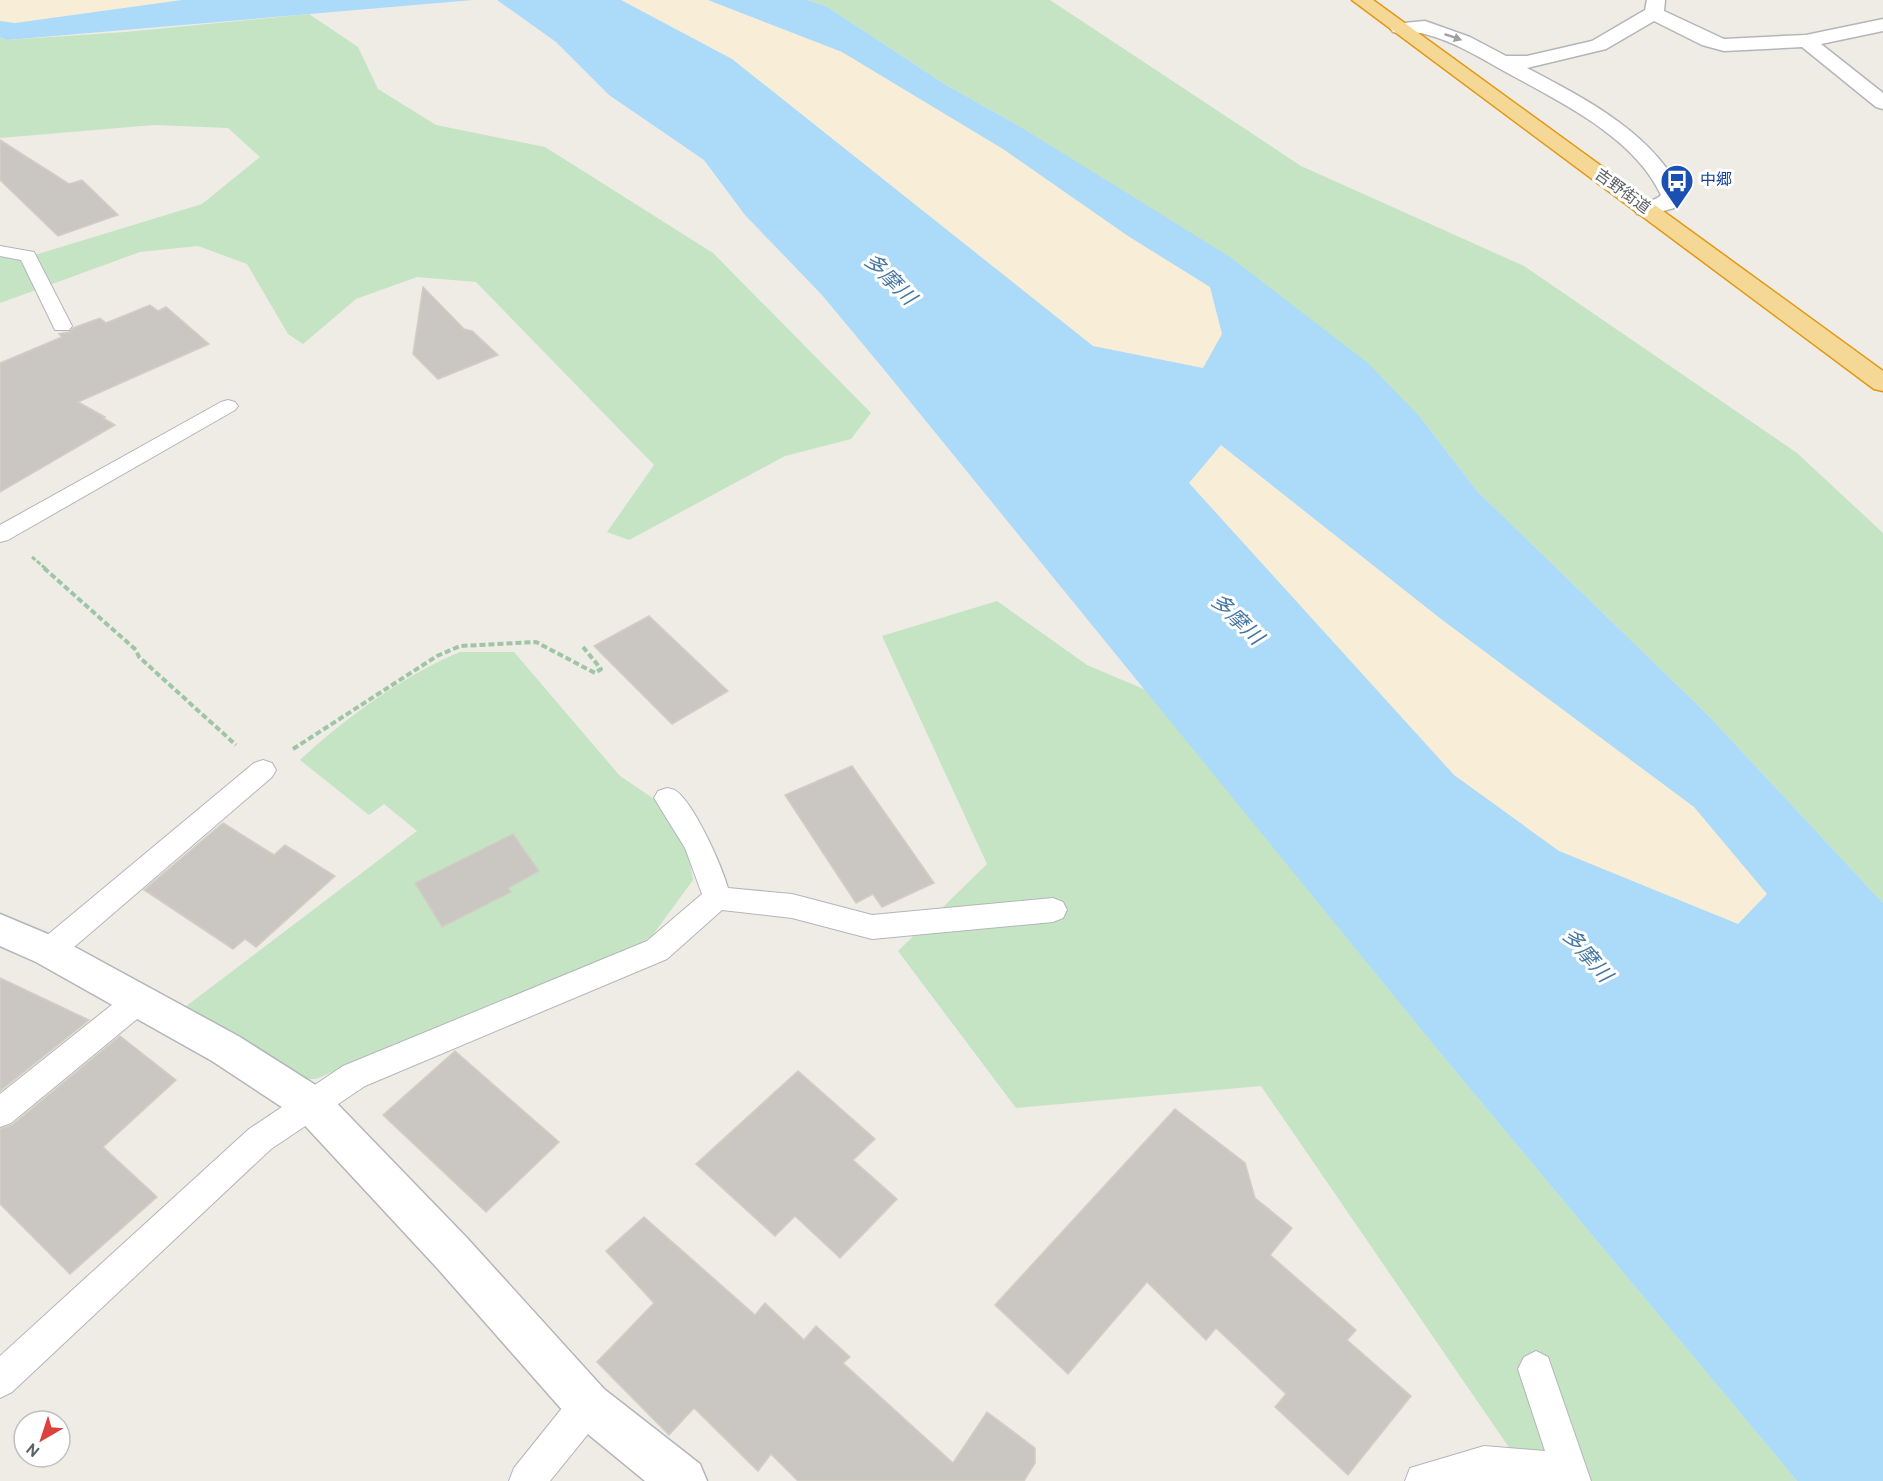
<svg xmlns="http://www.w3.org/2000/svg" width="1883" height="1481" viewBox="0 0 1883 1481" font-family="Overpass,'Noto Sans JP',sans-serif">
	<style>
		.green { fill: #c5e4c4 }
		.sand { fill: #f8eed7 }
		.water { fill: #abdbf9; fill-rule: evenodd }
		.building { fill: #cac7c2; stroke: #d3cdc4; stroke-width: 1.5 }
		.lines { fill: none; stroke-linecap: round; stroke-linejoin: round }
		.lane-casing { stroke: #b3b6b9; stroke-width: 2 }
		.street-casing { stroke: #b3b6b9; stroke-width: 3 }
		.highway-casing { stroke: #e39711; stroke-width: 3 }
		.path-far1 { stroke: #9ec5a6; stroke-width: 3; stroke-dasharray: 4.5 2; stroke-linecap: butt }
		.path { stroke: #9ec5a6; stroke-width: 4; stroke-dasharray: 6 3; stroke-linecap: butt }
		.lane { fill: #fff; fill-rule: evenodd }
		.street { fill: #fff; fill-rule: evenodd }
		.highway { fill: #f5d895; fill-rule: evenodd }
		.oneway { fill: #9ea0a3 }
		.labels { text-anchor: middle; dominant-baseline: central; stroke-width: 6; stroke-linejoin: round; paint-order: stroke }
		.far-transit-label { font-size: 16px; fill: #164399; stroke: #fff; text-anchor: start }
		.far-street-label { font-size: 16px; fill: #5d6165; stroke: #fff }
		.water-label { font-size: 21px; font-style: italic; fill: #4677a2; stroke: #fff }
	</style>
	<rect width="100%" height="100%" fill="#eeece5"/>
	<!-- green -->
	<g class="green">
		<polygon points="807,0 1050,0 1301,166 1524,266 1797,453 1883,533 1883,903 1707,714 1478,492 1420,417 1014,123 946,85 826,6"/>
		<polygon points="309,14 358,47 378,89 436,125 545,147 713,253 871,413 851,439 785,456 629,540 607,532 654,465 476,282 417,277 356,299 303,344 288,334 247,264 198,246 140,252 0,303 0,252 38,254 202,204 260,157 228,128 154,125 0,138 0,37 7,40 125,32"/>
		<polygon points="997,601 1087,665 1146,690 1446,1060 1797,1481 1532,1481 1261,1086 1016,1108 898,951 987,864 882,636"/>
		<path d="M460 652H514L620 776 654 799 685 834 693 880 652 936 625 952 468 1014 316 1079H304L185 1007 417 831 384 804 369 815 300 760C344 719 404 675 460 652Z"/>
	</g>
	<!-- sand -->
	<g class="sand">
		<polygon points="0,0 182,0 15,23 0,21"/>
		<polygon points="621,0 708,0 842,52 1003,149 1128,236 1210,287 1222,334 1203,368 1093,346 732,59"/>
		<polygon points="1220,445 1441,619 1694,807 1768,894 1738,924 1559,851 1454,775 1189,483"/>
	</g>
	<!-- water -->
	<g class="water">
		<polygon points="182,0 473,0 7,40 0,37 0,21 15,23"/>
		<path d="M497 0H621L732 59 1093 346 1203 368 1222 334 1210 287 1128 236 1003 149 842 52 708 0H807L826 6 946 85 1014 123 1230 257 1368 363 1420 417 1478 492 1707 714 1883 903V1481H1797L1446 1060 886 372 822 295 745 215 704 160 609 95 556 42ZM1221 445 1441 619 1694 807 1767 894 1738 924 1559 851 1454 775 1189 483Z"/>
	</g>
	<!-- building -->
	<g class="building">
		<polygon points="0,140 69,184 82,180 118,215 58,236 0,180"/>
		<polygon points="423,287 464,329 472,331 498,355 438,379 413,354"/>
		<polygon points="150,305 158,311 166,307 209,344 78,402 105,417 103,418 115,425 0,492 0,363 62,337 59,334 69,332 73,328 100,318 106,323"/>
		<polygon points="649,616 728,691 672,724 594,646"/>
		<polygon points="852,766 934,883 882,907 873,894 856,903 785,795"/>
		<polygon points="223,823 274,855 285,845 335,876 256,947 245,939 233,949 144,890"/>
		<polygon points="513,834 539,871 508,888 511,892 442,927 415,883"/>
		<polygon points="0,978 89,1020 0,1091"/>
		<polygon points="120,1036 176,1080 103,1147 157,1197 70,1274 0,1204 0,1129 12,1125"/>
		<polygon points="455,1051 559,1142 486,1212 383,1115"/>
		<polygon points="798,1071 875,1139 853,1160 897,1199 840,1258 795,1216 775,1236 696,1164"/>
		<polygon points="1175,1109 1245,1163 1255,1198 1292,1228 1270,1255 1356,1330 1347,1340 1411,1396 1348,1475 1275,1407 1286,1394 1216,1328 1206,1340 1147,1282 1068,1374 995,1305"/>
		<polygon points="644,1217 755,1315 765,1303 804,1340 816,1326 850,1357 843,1363 953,1463 987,1412 1035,1448 1035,1463 1024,1481 798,1481 771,1454 758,1471 694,1408 669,1435 597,1362 654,1303 606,1251"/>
	</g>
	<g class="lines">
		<!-- lane casing -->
		<g class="lane-casing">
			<g id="lane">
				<polygon points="0,246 34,252 72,326 69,330 55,330 21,260 0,256"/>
				<polygon points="228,400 235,402 238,406 235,410 8,540 0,542 0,525 221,402"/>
				<polygon points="263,760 272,763 276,770 272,777 59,960 49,963 39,960 35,951 39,942 254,763"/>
				<path d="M667 788C670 789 674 789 676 791 694 803 722 866 728 888L792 894 872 915 1053 898 1063 902 1067 910 1063 918 1053 922 872 939 792 918 722 910 667 959 365 1086 271 1149 12 1392 0 1398V1356L249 1129 343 1066 647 941 702 894 685 848 654 798 658 791Z"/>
				<polygon points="138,988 148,992 153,1001 148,1010 11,1123 0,1127 0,1094 128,992"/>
				<polygon points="1536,1351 1548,1357 1591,1481 1405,1481 1410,1468 1484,1446 1545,1451 1518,1369 1524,1357"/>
				<polygon points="588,1387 601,1392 606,1405 601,1418 550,1481 509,1481 514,1468 575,1392"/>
			</g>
		</g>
		<!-- street casing -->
		<g class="street-casing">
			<g id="street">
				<path d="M1647 0H1665L1664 11 1724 39 1806 35 1883 19V31L1821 44 1883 93V109L1876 107 1802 47 1724 51 1702 45 1654 21 1606 49 1527 68C1586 99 1653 133 1683 195L1674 208 1645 216 1637 214 1634 209C1640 200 1654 203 1661 195 1634 136 1558 101 1504 71 1479 57 1453 41 1425 34 1415 31 1404 35 1393 32L1390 28 1393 24 1425 21 1470 37 1506 56H1527L1592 41 1645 10Z"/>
				<polygon points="0,914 62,940 240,1037 325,1091 468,1239 604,1389 700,1464 707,1481 645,1481 572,1421 438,1269 297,1117 212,1061 36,962 0,946"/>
			</g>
		</g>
		<!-- highway casing -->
		<g class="highway-casing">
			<polygon id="highway" points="1352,0 1373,0 1883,371 1883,391 1874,389"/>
		</g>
		<!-- path-far1 -->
		<polyline class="path-far1" points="32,557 46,569"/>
		<!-- path -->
		<g class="path">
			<polyline points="44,568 136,650 139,657 236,745"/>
			<polyline points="293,749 437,656 460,646 536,642 595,673 601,669 583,647"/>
		</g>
		<!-- lane -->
		<use href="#lane" class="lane"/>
		<!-- street -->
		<use href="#street" class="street"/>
		<!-- highway -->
		<use href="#highway" class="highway"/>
	</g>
	<!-- one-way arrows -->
	<defs><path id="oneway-solid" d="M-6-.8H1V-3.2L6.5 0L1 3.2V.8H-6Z" transform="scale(1.5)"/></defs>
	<use class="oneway" href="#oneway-solid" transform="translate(1453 37) rotate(19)"/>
	<!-- icons -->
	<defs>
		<g id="bus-pin" transform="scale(1.725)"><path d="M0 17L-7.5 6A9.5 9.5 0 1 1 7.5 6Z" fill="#1a4fb4" stroke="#fff"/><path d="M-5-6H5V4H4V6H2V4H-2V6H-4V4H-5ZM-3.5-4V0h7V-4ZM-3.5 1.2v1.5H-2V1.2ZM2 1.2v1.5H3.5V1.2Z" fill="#fff"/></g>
	</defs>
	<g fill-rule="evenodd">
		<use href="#bus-pin" x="1677" y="181"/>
	</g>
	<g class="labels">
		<!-- far-transit labels -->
		<g class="far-transit-label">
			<text x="1700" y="181">中郷</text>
		</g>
		<!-- far-street labels -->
		<g class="far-street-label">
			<text transform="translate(1622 192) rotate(36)">吉野街道</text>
		</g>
		<!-- water labels -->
		<g class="water-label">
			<text transform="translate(889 280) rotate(45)">多摩川</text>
			<text transform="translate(1236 620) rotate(44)">多摩川</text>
			<text transform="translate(1586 956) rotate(49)">多摩川</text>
		</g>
	</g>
	<!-- north arrow -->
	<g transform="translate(42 1439) rotate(219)"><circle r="28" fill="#ffffff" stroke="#bec0c1" stroke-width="1.5"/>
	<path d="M0-4.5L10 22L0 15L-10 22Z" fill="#dd413d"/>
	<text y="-9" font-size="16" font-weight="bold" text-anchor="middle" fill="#5d6165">N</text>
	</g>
</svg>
